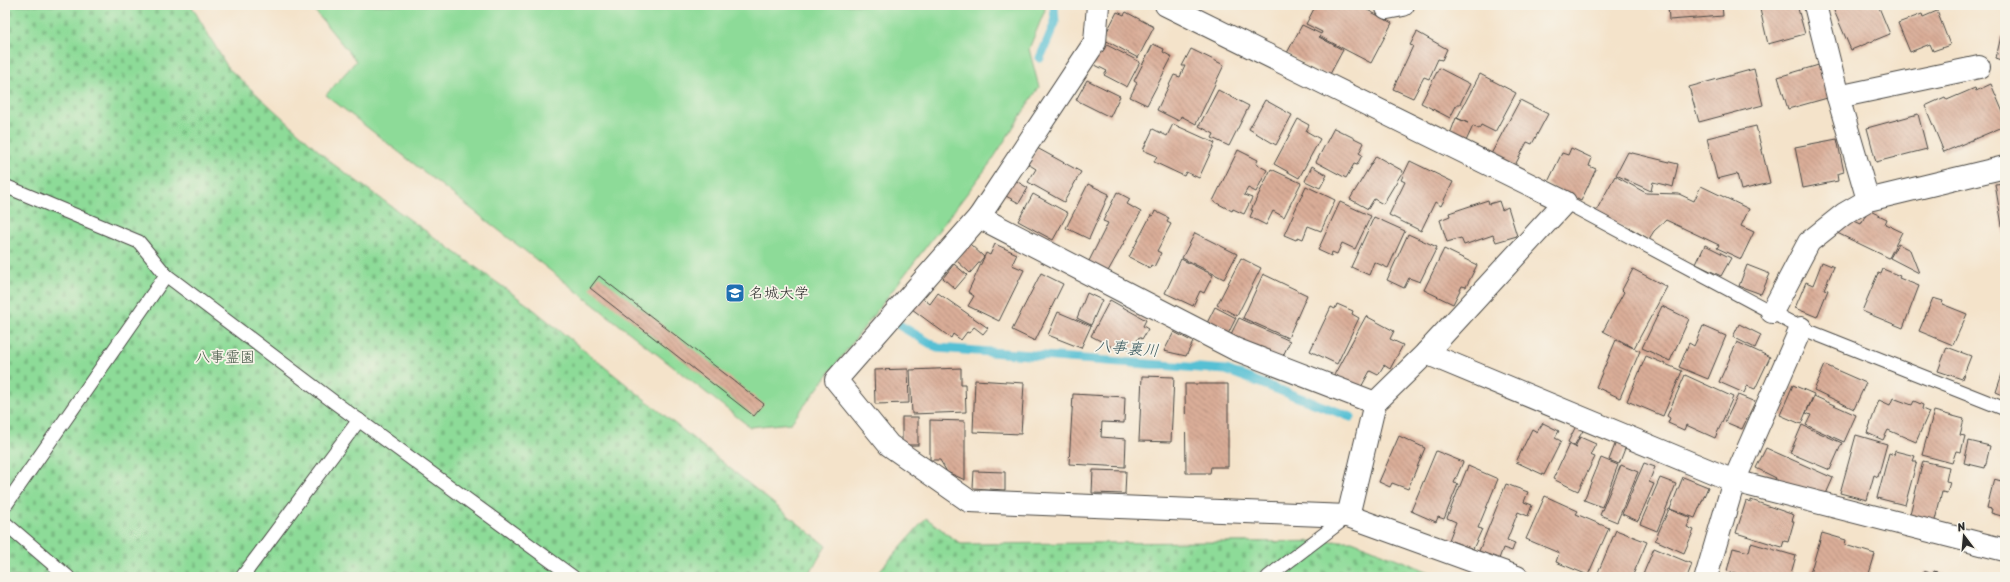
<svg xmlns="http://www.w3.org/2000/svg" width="2010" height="582" viewBox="0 0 2010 582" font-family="Sriracha,'Klee One',sans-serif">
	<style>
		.cemetery { fill: url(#cemetery-stones); stroke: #5c8362 }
		.pitch { fill: #8ddb98; stroke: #5c8362 }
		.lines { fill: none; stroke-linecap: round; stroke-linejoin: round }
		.stream { stroke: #57c0d4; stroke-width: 9 }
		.building { fill: url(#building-back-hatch) }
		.lane-casing { stroke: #494743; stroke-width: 15 }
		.street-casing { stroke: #494743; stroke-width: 24 }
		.lane { stroke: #fff; stroke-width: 13 }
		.street { stroke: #fff; stroke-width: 22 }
		.labels { text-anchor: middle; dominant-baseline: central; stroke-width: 3.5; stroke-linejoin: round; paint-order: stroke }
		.poi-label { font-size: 15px; fill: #2b2b2b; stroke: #f7f3e8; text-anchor: start }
		.park-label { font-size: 15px; fill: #445746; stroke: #f7f3e8 }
		.water-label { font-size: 16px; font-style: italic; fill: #38585e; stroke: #f7f3e8 }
	</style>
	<defs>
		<pattern id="cemetery-stones" width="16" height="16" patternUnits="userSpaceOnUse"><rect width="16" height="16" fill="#8ddb98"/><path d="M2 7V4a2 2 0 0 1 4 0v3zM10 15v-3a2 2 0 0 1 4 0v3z" fill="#7abc83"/></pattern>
		<pattern id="building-back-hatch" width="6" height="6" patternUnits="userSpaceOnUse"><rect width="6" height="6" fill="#daad98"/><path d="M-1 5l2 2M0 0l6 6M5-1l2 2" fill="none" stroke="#b18d7c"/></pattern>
	</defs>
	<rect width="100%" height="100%" fill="#f7f3e8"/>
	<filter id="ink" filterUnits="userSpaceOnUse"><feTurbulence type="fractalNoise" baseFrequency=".025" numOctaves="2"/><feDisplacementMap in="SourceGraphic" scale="8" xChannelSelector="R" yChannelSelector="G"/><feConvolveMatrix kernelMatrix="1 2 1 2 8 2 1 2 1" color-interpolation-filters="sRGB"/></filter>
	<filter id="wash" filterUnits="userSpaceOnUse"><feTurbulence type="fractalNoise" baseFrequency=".012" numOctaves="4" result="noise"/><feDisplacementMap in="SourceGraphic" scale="16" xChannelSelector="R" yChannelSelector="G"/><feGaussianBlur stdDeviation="0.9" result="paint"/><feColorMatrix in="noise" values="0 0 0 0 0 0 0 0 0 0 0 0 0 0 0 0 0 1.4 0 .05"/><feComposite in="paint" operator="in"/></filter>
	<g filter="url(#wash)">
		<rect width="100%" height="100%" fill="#f4e3ca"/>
		<!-- cemetery -->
		<g class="cemetery">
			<polygon points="5,5 191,5 228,68 333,164 528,305 826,546 807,577 5,577"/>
			<polygon points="926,518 961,544 1352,541 1442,577 874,577"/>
		</g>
		<!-- pitch -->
		<polygon class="pitch" points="310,5 1044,5 1045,10 1029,49 1039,87 991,162 791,423 750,427 326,95 356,61"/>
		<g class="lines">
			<!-- stream -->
			<g class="stream">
				<polyline points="1040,58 1055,23 1054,5"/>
				<polyline points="899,325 938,348 1226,370 1351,417"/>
			</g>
		</g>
		<g id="blocks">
			<!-- building -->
			<g class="building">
				<polygon points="1316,5 1358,5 1392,23 1371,63 1319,36 1319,37 1343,50 1329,76 1287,53 1302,25 1321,34 1322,32 1306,24"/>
				<polygon points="1668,5 1722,5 1723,16 1669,20"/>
				<polygon points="1759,5 1797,5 1805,34 1768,44"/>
				<polygon points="1835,5 1878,5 1890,34 1851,50 1832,6"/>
				<polygon points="1937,11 1950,45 1933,51 1930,44 1910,52 1898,23 1922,14 1923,17"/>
				<polygon points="1117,12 1124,15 1126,12 1154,27 1138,58 1103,39"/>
				<polygon points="1417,32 1447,49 1442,60 1438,59 1429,79 1424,77 1413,98 1393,89 1413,46 1410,45"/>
				<polygon points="2001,36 2005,37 2005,61 1996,58"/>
				<polygon points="1101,42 1140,62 1127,87 1104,75 1107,71 1091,63"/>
				<polygon points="1153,44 1164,49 1163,52 1172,57 1147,105 1130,97 1137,83 1134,81"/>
				<polygon points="1191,49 1224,65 1196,124 1181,116 1179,121 1157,110 1174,75 1180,77 1185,66 1182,66"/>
				<polygon points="1822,64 1831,97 1788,109 1778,77"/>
				<polygon points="1439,68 1470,84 1460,104 1457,104 1450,118 1421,103"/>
				<polygon points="1754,69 1763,105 1699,122 1689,87"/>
				<polygon points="1480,74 1516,93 1495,132 1481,125 1479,129 1473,126 1466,141 1450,134 1456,118 1468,123 1457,118"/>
				<polygon points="1087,80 1120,96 1110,117 1076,100"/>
				<polygon points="1991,84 2005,117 2005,126 1944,152 1925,106 1945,97 1947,100 1975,88 1976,91"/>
				<polygon points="1218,90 1249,106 1229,146 1212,138 1214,134 1199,126"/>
				<polygon points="1265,100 1292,115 1276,145 1249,129"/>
				<polygon points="1520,100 1548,114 1532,144 1527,142 1514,167 1491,154"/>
				<polygon points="1918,114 1927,149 1876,162 1867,128"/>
				<polygon points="1298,119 1309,125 1306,131 1320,139 1299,178 1274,164"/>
				<polygon points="1173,124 1215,143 1199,178 1186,172 1184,176 1154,162 1157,156 1143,150 1153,129 1167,136"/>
				<polygon points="1756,126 1770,183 1741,190 1737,174 1717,179 1707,138"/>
				<polygon points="1334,128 1364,143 1359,153 1362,155 1357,165 1354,164 1346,178 1316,162"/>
				<polygon points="1837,139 1844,172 1837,174 1838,181 1803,188 1795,147"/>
				<polygon points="1037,148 1081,172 1064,202 1028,182 1036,169 1028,164"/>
				<polygon points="1571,148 1592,158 1589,166 1596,169 1581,201 1547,184 1562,153 1568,155"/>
				<polygon points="1238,150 1258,160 1256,164 1267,170 1256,192 1248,188 1244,195 1252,198 1244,214 1233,209 1232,211 1213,201"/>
				<polygon points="1628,152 1678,164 1673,187 1653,182 1651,191 1616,175"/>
				<polygon points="1376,156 1403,171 1383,204 1374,199 1368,209 1350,199"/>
				<polygon points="1410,161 1453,182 1441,206 1435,202 1421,231 1389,215 1405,182 1401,180"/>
				<polygon points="1312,166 1327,175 1320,188 1305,181"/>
				<polygon points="1271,169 1301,183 1284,217 1273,211 1266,225 1250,217 1253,210 1251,210"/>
				<polygon points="1615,176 1646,193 1679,194 1694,201 1701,186 1749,209 1741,226 1754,232 1741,259 1717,248 1719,245 1666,220 1654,231 1649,239 1630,228 1629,230 1596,211"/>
				<polygon points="1013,179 1028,188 1019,203 1004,195"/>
				<polygon points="2005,183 2005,237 2004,237 1995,184"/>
				<polygon points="1088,184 1109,194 1089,239 1066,228"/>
				<polygon points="1306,186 1335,200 1321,231 1308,226 1303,239 1298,237 1296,240 1284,235"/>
				<polygon points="1117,192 1130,199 1127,204 1141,212 1107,273 1088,263 1108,223 1103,221"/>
				<polygon points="1033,194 1068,213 1053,240 1018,221"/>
				<polygon points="1488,200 1489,204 1499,201 1502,210 1508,207 1517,236 1496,242 1493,235 1464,245 1461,238 1447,242 1440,220 1450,216 1449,213"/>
				<polygon points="1340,202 1371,216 1355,249 1342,243 1337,254 1332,252 1331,256 1318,250"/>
				<polygon points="1868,210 1887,219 1885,224 1902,232 1889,258 1835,232 1852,220 1861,224"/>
				<polygon points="1155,211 1169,218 1167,222 1171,224 1157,251 1161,253 1154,267 1151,265 1150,268 1129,257 1151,215 1153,216"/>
				<polygon points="1374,217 1405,231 1388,268 1374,262 1369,275 1351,267"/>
				<polygon points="1195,233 1237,254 1224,279 1182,258"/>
				<polygon points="1408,234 1437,247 1420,282 1409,278 1404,288 1387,280"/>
				<polygon points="970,244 984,257 970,273 956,260"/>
				<polygon points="995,244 1017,254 1012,265 1024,270 999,321 968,306 974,296 968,292 986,253 990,255"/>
				<polygon points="1898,244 1910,250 1919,273 1890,258"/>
				<polygon points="1705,245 1731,258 1721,276 1696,264"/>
				<polygon points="1444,249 1477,265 1466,287 1462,286 1453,304 1424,290"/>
				<polygon points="1241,258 1261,268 1237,316 1217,305"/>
				<polygon points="1181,259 1213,275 1204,293 1200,291 1193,306 1165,293"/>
				<polygon points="1822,262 1834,267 1824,289 1828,290 1817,317 1795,308 1806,282 1813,285"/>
				<polygon points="954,264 967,275 955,289 943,278"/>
				<polygon points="1747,265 1770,274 1761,294 1739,286"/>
				<polygon points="1633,269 1667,287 1634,348 1603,331 1624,292 1622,290"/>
				<polygon points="1883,269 1900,276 1899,278 1919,286 1903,328 1862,311 1878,273 1881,274"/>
				<polygon points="1041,273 1063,284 1035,341 1012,330"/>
				<polygon points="1263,274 1307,295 1288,338 1243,318"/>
				<polygon points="599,276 764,404 754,416 590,288"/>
				<polygon points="938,293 988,328 983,334 974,327 969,333 967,332 961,340 953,334 951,338 912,309 921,297 930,304"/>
				<polygon points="1087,293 1102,300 1091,325 1077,318"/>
				<polygon points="1933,298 1943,301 1942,304 1967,314 1953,345 1919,331"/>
				<polygon points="1110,300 1146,320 1143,326 1148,329 1142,339 1139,337 1132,350 1121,345 1118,350 1091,336"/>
				<polygon points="1337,304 1353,311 1352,314 1359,318 1337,364 1310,351 1331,307 1335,309"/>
				<polygon points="1662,306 1689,319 1670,361 1642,348"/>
				<polygon points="1215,307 1236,318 1226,338 1205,327"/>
				<polygon points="1058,312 1091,326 1081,348 1048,335"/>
				<polygon points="1366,316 1394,331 1390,339 1403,345 1390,369 1384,365 1378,375 1370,371 1360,389 1334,375"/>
				<polygon points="1239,318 1290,341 1281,360 1230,336"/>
				<polygon points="1739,324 1761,335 1755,348 1733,337"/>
				<polygon points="1703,326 1726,336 1708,379 1679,367 1689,343 1694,346"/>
				<polygon points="1174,332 1193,342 1186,356 1164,351"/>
				<polygon points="1616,340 1640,351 1620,398 1596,387"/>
				<polygon points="1737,342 1770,357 1755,389 1747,386 1744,393 1719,382"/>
				<polygon points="1947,347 1971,356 1962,379 1938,371"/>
				<polygon points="1646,356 1682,371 1663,416 1627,401"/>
				<polygon points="1825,365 1866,383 1854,409 1814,390"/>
				<polygon points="2005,365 2005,396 1996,392"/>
				<polygon points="961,368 961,384 965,384 966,412 912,414 910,370"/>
				<polygon points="908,369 909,403 875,404 874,370"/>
				<polygon points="1685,375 1733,397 1715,438 1686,425 1684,430 1668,423 1670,418 1667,416"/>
				<polygon points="1142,376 1174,377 1171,442 1139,441"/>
				<polygon points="975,380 1024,383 1021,434 973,432"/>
				<polygon points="1185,384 1228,384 1228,467 1211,467 1210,473 1186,473"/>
				<polygon points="1793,385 1814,394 1801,424 1780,415"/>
				<polygon points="1073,394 1125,397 1124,423 1102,422 1101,437 1126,439 1125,467 1069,464"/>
				<polygon points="1738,395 1755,402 1742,429 1725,422"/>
				<polygon points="1814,396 1856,415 1844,442 1806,425 1811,415 1806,413"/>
				<polygon points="1893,398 1912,405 1914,401 1923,405 1922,409 1929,412 1916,442 1888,430 1883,440 1867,433 1879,400 1890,405"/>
				<polygon points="1934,411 1964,419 1960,435 1965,436 1961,452 1956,451 1952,463 1922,455"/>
				<rect x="902" y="417" width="16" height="28"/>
				<polygon points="930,420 965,421 965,480 947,472 940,460 930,460"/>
				<polygon points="1543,423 1559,431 1555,438 1561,441 1544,475 1516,462 1532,429 1537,432"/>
				<polygon points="1577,424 1584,429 1574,446 1568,442"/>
				<polygon points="1802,425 1842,443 1830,470 1790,453"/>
				<polygon points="1856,435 1887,444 1878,477 1874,475 1867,500 1840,493"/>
				<polygon points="1399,436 1425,448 1408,489 1392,483 1390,487 1379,482"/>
				<polygon points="1580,437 1596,444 1590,455 1595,457 1578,491 1553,479 1569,444 1577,448 1575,447"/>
				<polygon points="1969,441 1990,446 1985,468 1964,463"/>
				<polygon points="1616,442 1626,446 1619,464 1609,460"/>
				<polygon points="1766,448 1833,478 1822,503 1774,482 1776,478 1756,468"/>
				<polygon points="1436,451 1463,462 1454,483 1458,484 1444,519 1438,517 1436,522 1411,511"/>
				<polygon points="1895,451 1915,456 1913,461 1917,461 1905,505 1877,498 1889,453 1894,455"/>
				<polygon points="1601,458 1618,465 1602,507 1584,500"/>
				<polygon points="1923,461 1949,467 1946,481 1950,482 1947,493 1942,492 1934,524 1909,518"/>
				<polygon points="1644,463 1655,467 1649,482 1654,484 1638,521 1622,514"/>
				<polygon points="1621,465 1638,472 1617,522 1600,515"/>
				<polygon points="1468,466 1498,479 1478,528 1482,529 1473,549 1449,540 1456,522 1447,518"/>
				<polygon points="1093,470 1126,471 1125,494 1092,493"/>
				<polygon points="974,471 1005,472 1005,490 973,488"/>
				<polygon points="1683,477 1708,487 1695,518 1670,509"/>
				<polygon points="1660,478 1676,484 1657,531 1640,524"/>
				<polygon points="1994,479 2005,482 2005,517 1991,513 1992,509 1987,508"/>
				<polygon points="1506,484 1528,492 1524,502 1532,505 1528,516 1518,512 1507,540 1515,543 1512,551 1503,548 1499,559 1479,551"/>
				<polygon points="1545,496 1578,511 1576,514 1609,528 1588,575 1556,562 1559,553 1526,539"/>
				<polygon points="1751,500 1794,515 1792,521 1794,521 1788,542 1784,541 1782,547 1736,533 1746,501 1751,503"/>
				<polygon points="1669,509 1691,518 1687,527 1694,530 1684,553 1655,540"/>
				<polygon points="1616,530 1647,542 1632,577 1596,577"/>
				<polygon points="1822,533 1846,540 1845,545 1875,554 1868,577 1809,577"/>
				<polygon points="1751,543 1796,556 1790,577 1750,577 1727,571 1733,548 1749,552"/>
				<polygon points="1654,548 1692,564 1687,577 1642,577"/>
				<polygon points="1924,571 1933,574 1934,571 1953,577 1922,577"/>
			</g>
		</g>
	</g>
	<g filter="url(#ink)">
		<use href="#blocks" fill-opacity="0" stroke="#494743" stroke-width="1"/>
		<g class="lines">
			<!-- lane casing -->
			<g class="lane-casing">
				<g id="lane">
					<polyline points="5,186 139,242 166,275 334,402 573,577"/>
					<polyline points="1565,202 1801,328 2005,409"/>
					<polyline points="5,506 166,275"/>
					<polyline points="5,523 68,577"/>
					<polyline points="242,577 359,420"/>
					<polyline points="1268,577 1348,516"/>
				</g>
			</g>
			<!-- street casing -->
			<g class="street-casing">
				<g id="street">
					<polyline points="1098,5 1095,42 979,217 836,380 889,445 969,501 1348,516 1517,577"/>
					<polyline points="1166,5 1565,202 1426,353 1375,403 1348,516"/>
					<polyline points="1815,5 1838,97 1868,200"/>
					<polyline points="1387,8 1403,5"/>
					<polyline points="1838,97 1979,67"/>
					<polyline points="979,217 1235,349 1375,403"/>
					<polyline points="1772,312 1809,242 1844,214 1868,200 2005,167"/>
					<polyline points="1426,353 1734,481 2005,550"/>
					<polyline points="1706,577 1734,481 1801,328"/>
				</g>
			</g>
			<!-- lane -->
			<use href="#lane" class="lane"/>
			<!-- street -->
			<use href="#street" class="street"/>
		</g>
	</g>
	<!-- icons -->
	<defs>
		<g id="university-square" transform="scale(1)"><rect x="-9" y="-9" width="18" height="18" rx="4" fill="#1f6fb2" stroke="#f7f3e8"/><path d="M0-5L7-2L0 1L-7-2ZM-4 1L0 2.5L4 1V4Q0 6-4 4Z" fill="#fff"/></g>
	</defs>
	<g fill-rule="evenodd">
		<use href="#university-square" x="735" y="293"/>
	</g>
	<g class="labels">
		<!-- poi labels -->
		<g class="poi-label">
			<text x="749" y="293">名城大学</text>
		</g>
		<!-- park labels -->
		<g class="park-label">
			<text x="225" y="357">八事霊園</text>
		</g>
		<!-- water labels -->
		<g class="water-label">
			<text transform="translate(1127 348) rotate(5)">八事裏川</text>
		</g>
	</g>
	<!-- margin -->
	<rect width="2010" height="582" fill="none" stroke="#f7f3e8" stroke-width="20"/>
	<!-- north arrow -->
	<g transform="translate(1964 536) rotate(344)" stroke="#f7f3e8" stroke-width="3" paint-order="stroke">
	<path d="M0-3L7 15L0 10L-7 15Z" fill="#2b2b2b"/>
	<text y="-6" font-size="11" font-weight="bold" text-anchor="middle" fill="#2b2b2b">N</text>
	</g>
</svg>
